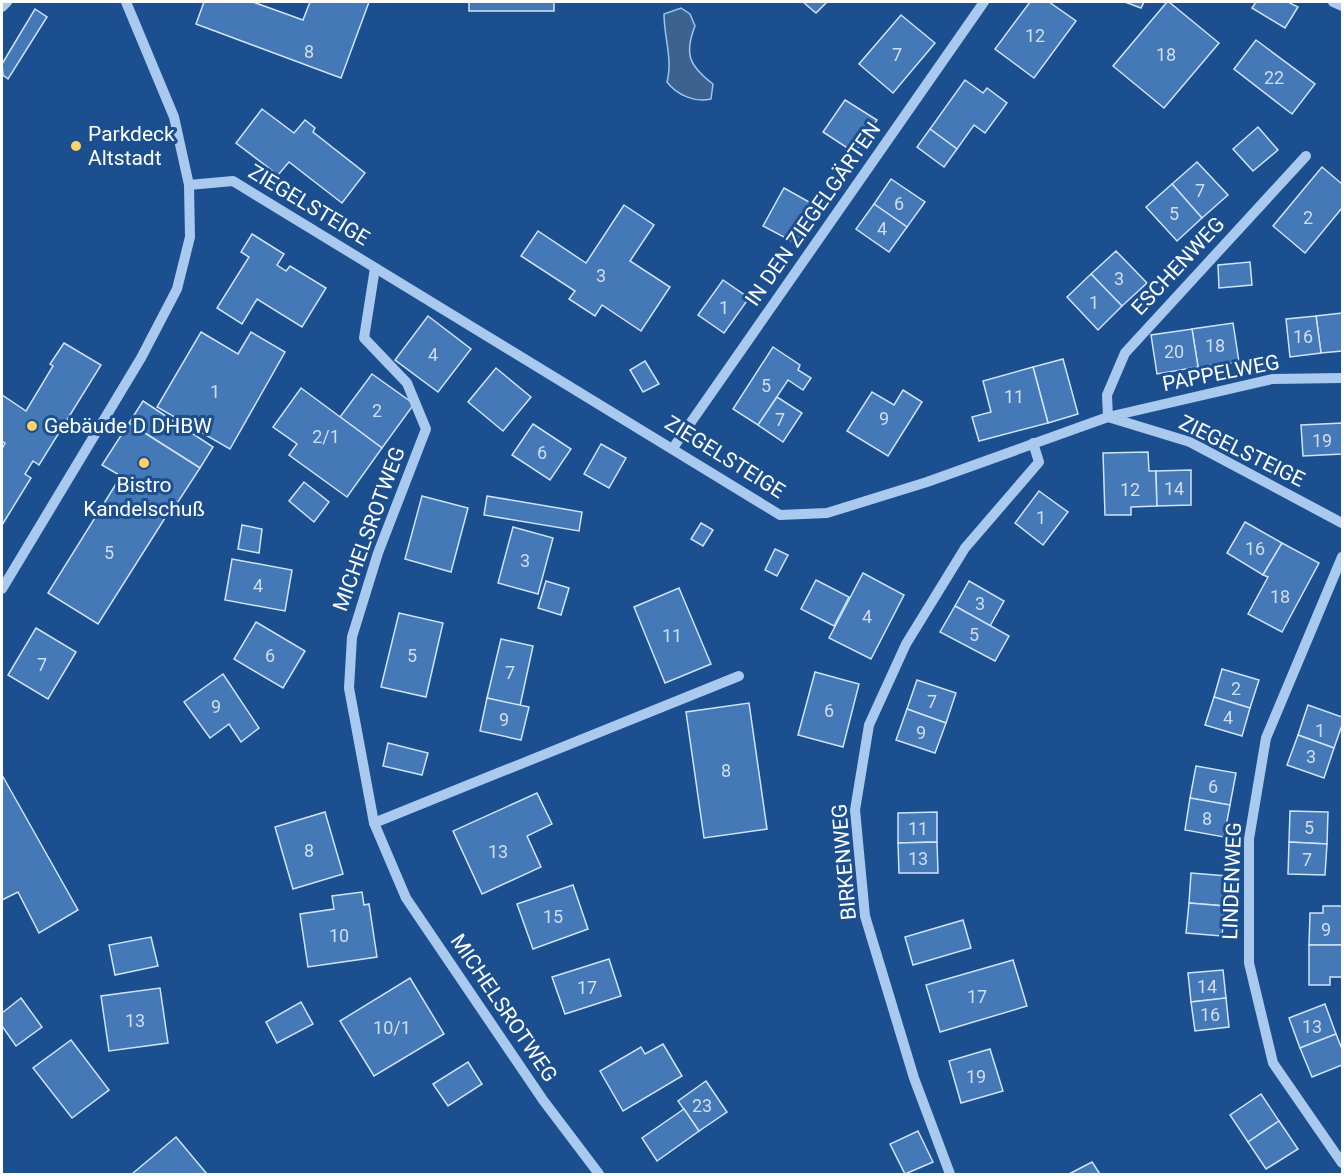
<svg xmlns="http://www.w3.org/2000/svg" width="1344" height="1176" viewBox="0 0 1344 1176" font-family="Roboto,sans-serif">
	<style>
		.water { fill: #3c6290; stroke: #9cc4f0; stroke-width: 1.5 }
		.building { fill: #4478b7; stroke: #cfe3fa; stroke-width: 1.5 }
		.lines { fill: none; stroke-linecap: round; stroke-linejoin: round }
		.minor { stroke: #a9c9ee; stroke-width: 10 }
		.poi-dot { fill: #ffd166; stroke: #1b4f8f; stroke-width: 2 }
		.labels { text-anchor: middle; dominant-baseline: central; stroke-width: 6; stroke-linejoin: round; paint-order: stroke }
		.number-label { font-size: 18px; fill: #d0dded }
		.poi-label { font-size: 21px; fill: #fff; stroke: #1b4f8f; text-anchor: start }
		.street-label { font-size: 21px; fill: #fff; stroke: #1b4f8f }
	</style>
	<rect width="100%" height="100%" fill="#1b4f8f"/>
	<!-- water -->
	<path class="water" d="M681 8 690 14 695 26C684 54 689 66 713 84L711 99C695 103 677 95 667 82 673 59 664 38 664 14Z"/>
	<!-- building -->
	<g class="building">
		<polygon points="204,2 253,2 303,20 310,2 369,2 341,78 196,24"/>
		<rect x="469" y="2" width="85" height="9"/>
		<polygon points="803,2 827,2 816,13"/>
		<polygon points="1030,2 1049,2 1076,21 1034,78 995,49"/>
		<polygon points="1125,2 1144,2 1141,8"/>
		<polygon points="1167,2 1169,2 1219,43 1164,108 1113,66"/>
		<polygon points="1256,2 1288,2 1298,7 1285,28 1252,8"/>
		<polygon points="35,9 47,17 8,79 3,75 2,64"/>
		<polygon points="901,15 935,43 893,93 859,64"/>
		<polygon points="1256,40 1315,84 1292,114 1234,69"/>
		<polygon points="965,80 983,93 987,88 1007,103 985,133 974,125 957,149 930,129"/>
		<polygon points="845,100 877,120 855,153 823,132"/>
		<polygon points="262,109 294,133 305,120 315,128 313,132 365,173 342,203 289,162 278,175 236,143"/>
		<polygon points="1258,127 1278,150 1253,171 1233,149"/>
		<polygon points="930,129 957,149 944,167 917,147"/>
		<polygon points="1197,162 1228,195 1202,218 1172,184"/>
		<polygon points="1322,167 1342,184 1342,208 1305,253 1273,226"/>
		<polygon points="891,179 925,202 907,227 874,204"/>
		<polygon points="1172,184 1202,218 1177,241 1146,207"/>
		<polygon points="784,188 818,207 797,244 763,226"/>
		<polygon points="874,204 907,227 889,252 856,229"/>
		<polygon points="624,205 654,225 630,261 670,287 641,331 602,305 595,316 569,299 575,291 521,256 538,231 586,263"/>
		<polygon points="252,234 284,254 277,265 286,271 290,266 326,288 302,327 257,299 242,324 217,308 249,257 241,252"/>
		<polygon points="1116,251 1147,283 1122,306 1091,274"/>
		<polygon points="1250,262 1252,285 1219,288 1218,265"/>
		<polygon points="1091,274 1122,306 1098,330 1067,297"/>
		<polygon points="723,280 749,298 724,333 698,315"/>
		<polygon points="1342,313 1342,351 1321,353 1316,316"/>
		<polygon points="428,316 471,349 438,392 395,360"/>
		<polygon points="1316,316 1321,353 1290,357 1286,319"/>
		<polygon points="1233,323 1239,362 1198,367 1192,329"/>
		<polygon points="1192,329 1198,367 1157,374 1151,335"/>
		<polygon points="201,332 238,354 251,332 285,352 230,449 157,407"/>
		<polygon points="64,343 101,365 39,465 33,461 25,474 31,478 2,525 2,449 5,443 2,441 2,395 26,411 53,366 50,364"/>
		<polygon points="773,347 800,365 798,370 811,378 803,390 788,380 758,425 733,409"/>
		<polygon points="1063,359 1078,414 1048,423 1033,367"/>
		<polygon points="645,361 659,384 643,392 630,370"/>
		<polygon points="1033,367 1048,423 979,441 972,417 991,412 983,381"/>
		<polygon points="496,368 531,397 503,431 468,402"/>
		<polygon points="372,374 414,404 382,448 340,417"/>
		<polygon points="301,388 382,448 347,497 289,455 297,444 273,427"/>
		<polygon points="903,390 922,402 888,456 847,431 872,392 894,405"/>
		<polygon points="777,397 802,413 783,442 758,425"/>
		<polygon points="143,401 213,447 200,468 129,423"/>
		<polygon points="129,423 200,468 172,511 170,510 98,624 48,593 121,476 102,465"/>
		<polygon points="1342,423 1342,454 1303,456 1301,425"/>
		<polygon points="533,424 571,449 550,480 512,455"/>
		<polygon points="601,444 626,458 609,488 584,474"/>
		<polygon points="1148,452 1149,471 1156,471 1157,506 1131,507 1131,515 1105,515 1103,453"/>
		<polygon points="1191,470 1191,505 1157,506 1156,471"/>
		<polygon points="304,482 329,502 314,522 289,501"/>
		<polygon points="1039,491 1068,512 1043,545 1015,523"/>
		<polygon points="422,496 468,508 451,572 405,559"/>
		<polygon points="487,496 582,512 579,531 484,515"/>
		<polygon points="1245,522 1282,543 1263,575 1227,553"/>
		<polygon points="701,523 713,530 703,546 691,539"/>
		<polygon points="242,525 262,529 259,553 238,549"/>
		<polygon points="513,527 553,538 538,594 498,583"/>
		<polygon points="1282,543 1319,563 1282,632 1248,614 1268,577 1263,575"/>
		<polygon points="775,549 788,555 777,576 765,570"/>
		<polygon points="232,559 292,570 285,611 225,600"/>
		<polygon points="863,573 904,595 871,659 829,638"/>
		<polygon points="816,580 849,597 834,626 801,609"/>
		<polygon points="546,581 569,588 561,615 538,608"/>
		<polygon points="969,581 1004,601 990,626 955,606"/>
		<polygon points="679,588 711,664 665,683 634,607"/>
		<polygon points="955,606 1009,636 995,661 940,632"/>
		<polygon points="399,613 443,623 426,697 381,687"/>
		<polygon points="256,622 305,651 283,688 234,659"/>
		<polygon points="36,628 76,652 48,699 8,675"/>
		<polygon points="501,639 533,646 520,706 487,698"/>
		<polygon points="1222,669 1259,680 1250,708 1214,697"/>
		<polygon points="815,672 859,684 843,747 798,735"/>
		<polygon points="223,674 259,728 241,742 229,724 210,738 184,702"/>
		<polygon points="917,680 956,693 946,723 907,709"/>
		<polygon points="1214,697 1250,708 1242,736 1205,725"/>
		<polygon points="487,698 529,707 521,740 480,731"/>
		<polygon points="749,703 767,829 704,838 686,712"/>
		<polygon points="1308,705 1342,717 1342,725 1334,748 1298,735"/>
		<polygon points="907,709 946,723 935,753 896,740"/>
		<polygon points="1298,735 1334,748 1324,778 1287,765"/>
		<polygon points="388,743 428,753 422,775 383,766"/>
		<polygon points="1196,766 1236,773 1230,805 1190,798"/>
		<polygon points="2,775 78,910 39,933 18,892 2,900"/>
		<polygon points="537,793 552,824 527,836 541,867 482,894 453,831"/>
		<polygon points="1190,798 1230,805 1224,837 1185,830"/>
		<polygon points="1290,811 1328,812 1327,844 1289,842"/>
		<polygon points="325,812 343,874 293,889 275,827"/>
		<polygon points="937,812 937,842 898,843 898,813"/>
		<polygon points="937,842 938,873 899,873 898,843"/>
		<polygon points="1289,842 1327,844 1325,875 1288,874"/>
		<polygon points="1191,873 1227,876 1225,906 1189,903"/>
		<polygon points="573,885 588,929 533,949 517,904"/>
		<polygon points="362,892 364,905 369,904 377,957 308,967 300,914 334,909 332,896"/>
		<polygon points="1189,903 1225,906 1222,936 1186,933"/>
		<polygon points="1323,906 1342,906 1342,945 1309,945 1310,913 1323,913"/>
		<polygon points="963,920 971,948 913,965 905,937"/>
		<polygon points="151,937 158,966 115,975 109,945"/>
		<polygon points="1309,945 1342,945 1342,977 1330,977 1330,985 1309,985"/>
		<polygon points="609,959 621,996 565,1014 552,977"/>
		<polygon points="1013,960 1027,1006 940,1032 926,985"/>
		<polygon points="1223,970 1226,998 1191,1002 1188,973"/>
		<polygon points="410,978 444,1034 374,1076 340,1021"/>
		<polygon points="160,988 168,1043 109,1051 101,996"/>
		<polygon points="21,998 42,1027 16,1046 2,1026 2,1013"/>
		<polygon points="1226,998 1229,1027 1195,1031 1191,1002"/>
		<polygon points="301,1002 313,1024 277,1043 266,1022"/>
		<polygon points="1325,1004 1336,1034 1300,1048 1289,1018"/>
		<polygon points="1336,1034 1342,1049 1342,1065 1312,1077 1300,1048"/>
		<polygon points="71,1040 109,1090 72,1118 33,1068"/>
		<polygon points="663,1044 682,1076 623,1111 600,1071 641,1047 645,1054"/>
		<polygon points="990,1049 1003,1091 961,1103 949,1061"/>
		<polygon points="468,1062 482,1084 448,1106 433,1084"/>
		<polygon points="706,1081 727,1112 699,1131 678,1101"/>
		<polygon points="1261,1094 1279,1121 1248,1142 1230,1115"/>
		<polygon points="684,1109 699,1131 657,1161 642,1138"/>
		<polygon points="1279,1121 1298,1149 1266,1169 1248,1142"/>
		<polygon points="918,1131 933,1162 905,1174 890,1144"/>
		<polygon points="176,1137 207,1174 132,1174"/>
		<polygon points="1092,1162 1100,1174 1069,1174"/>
	</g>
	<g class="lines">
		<!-- minor -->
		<g class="minor">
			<polyline points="1333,2 1342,6"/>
			<polyline points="2,7 7,2"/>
			<polyline points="1306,156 1125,353 1107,395 1108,417 1272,379 1342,378"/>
			<polyline points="189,185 233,181 780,515 827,513 927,482 1108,417 1190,442 1342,523"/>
			<polyline points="375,268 364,338 407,383 426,429 378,553 352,637 349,688 374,823 406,898 543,1100 599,1174"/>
			<polyline points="673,448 984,2"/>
			<polyline points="1342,557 1266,738 1249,839 1249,963 1273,1063 1342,1163"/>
			<polyline points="2,589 141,358 177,289 190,237 189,185 174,117 126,2"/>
			<polyline points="374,823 739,676"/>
			<polyline points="950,1174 914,1078 865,916 855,810 869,725 906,644 965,548 1039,462 1033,443"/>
		</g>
	</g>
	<!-- markers -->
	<g class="poi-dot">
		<circle cx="76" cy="146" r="6"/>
		<circle cx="32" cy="426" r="6"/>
		<circle cx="144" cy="463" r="6"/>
	</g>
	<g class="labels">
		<!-- number labels -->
		<g class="number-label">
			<text x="1035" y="35">12</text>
			<text x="309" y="51">8</text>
			<text x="897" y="54">7</text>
			<text x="1166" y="54">18</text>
			<text x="1274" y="77">22</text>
			<text x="1200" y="190">7</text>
			<text x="899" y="203">6</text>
			<text x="1174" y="213">5</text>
			<text x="1308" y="217">2</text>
			<text x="882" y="228">4</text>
			<text x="601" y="275">3</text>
			<text x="1119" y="278">3</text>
			<text x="1094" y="302">1</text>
			<text x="724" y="307">1</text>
			<text x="1303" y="336">16</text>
			<text x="1215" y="345">18</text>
			<text x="1174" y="351">20</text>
			<text x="433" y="354">4</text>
			<text x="766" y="385">5</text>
			<text x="215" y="391">1</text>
			<text x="1014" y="396">11</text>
			<text x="377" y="410">2</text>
			<text x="884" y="418">9</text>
			<text x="780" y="419">7</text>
			<text x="326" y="436">2/1</text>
			<text x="1322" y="440">19</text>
			<text x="542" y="452">6</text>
			<text x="1174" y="488">14</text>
			<text x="1130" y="489">12</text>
			<text x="1041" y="517">1</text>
			<text x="1255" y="548">16</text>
			<text x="109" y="552">5</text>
			<text x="525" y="560">3</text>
			<text x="258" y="585">4</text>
			<text x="1280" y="596">18</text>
			<text x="980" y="603">3</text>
			<text x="867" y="616">4</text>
			<text x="974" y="634">5</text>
			<text x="672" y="635">11</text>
			<text x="270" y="655">6</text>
			<text x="412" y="655">5</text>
			<text x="42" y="664">7</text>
			<text x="510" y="672">7</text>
			<text x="1236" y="688">2</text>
			<text x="932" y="701">7</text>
			<text x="216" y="706">9</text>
			<text x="829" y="710">6</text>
			<text x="1228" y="717">4</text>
			<text x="504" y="719">9</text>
			<text x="1320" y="730">1</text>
			<text x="921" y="732">9</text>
			<text x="1311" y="756">3</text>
			<text x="726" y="770">8</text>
			<text x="1213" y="786">6</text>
			<text x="1207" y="818">8</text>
			<text x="1309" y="827">5</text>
			<text x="918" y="828">11</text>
			<text x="309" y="850">8</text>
			<text x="498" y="851">13</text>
			<text x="918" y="858">13</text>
			<text x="1307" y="859">7</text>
			<text x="553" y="916">15</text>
			<text x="1326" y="929">9</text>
			<text x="339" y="935">10</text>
			<text x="1207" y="986">14</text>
			<text x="587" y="987">17</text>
			<text x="977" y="996">17</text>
			<text x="1210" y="1014">16</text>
			<text x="135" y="1020">13</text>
			<text x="1312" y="1026">13</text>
			<text x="392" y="1027">10/1</text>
			<text x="976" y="1076">19</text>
			<text x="702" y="1105">23</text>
		</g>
		<!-- poi labels -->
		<g class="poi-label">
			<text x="88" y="134">Parkdeck<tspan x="88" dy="24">Altstadt</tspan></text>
			<text x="44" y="426">Gebäude D DHBW</text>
			<text x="144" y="485" text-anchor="middle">Bistro<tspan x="144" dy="24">Kandelschuß</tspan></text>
		</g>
		<!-- street labels -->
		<g class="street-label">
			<text transform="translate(309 205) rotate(31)">ZIEGELSTEIGE</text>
			<text transform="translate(813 214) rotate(-55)">IN DEN ZIEGELGÄRTEN</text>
			<text transform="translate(1178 266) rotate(-47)">ESCHENWEG</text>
			<text transform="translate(1221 373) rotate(-11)">PAPPELWEG</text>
			<text transform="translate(1242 451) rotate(26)">ZIEGELSTEIGE</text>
			<text transform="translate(725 457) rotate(32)">ZIEGELSTEIGE</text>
			<text transform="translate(369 529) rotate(-70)">MICHELSROTWEG</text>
			<text transform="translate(844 862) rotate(-95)">BIRKENWEG</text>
			<text transform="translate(1232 881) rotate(-88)">LINDENWEG</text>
			<text transform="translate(504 1008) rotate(56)">MICHELSROTWEG</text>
		</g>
	</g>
	<!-- border -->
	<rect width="1344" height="1176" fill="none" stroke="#ffffff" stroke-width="6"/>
</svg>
